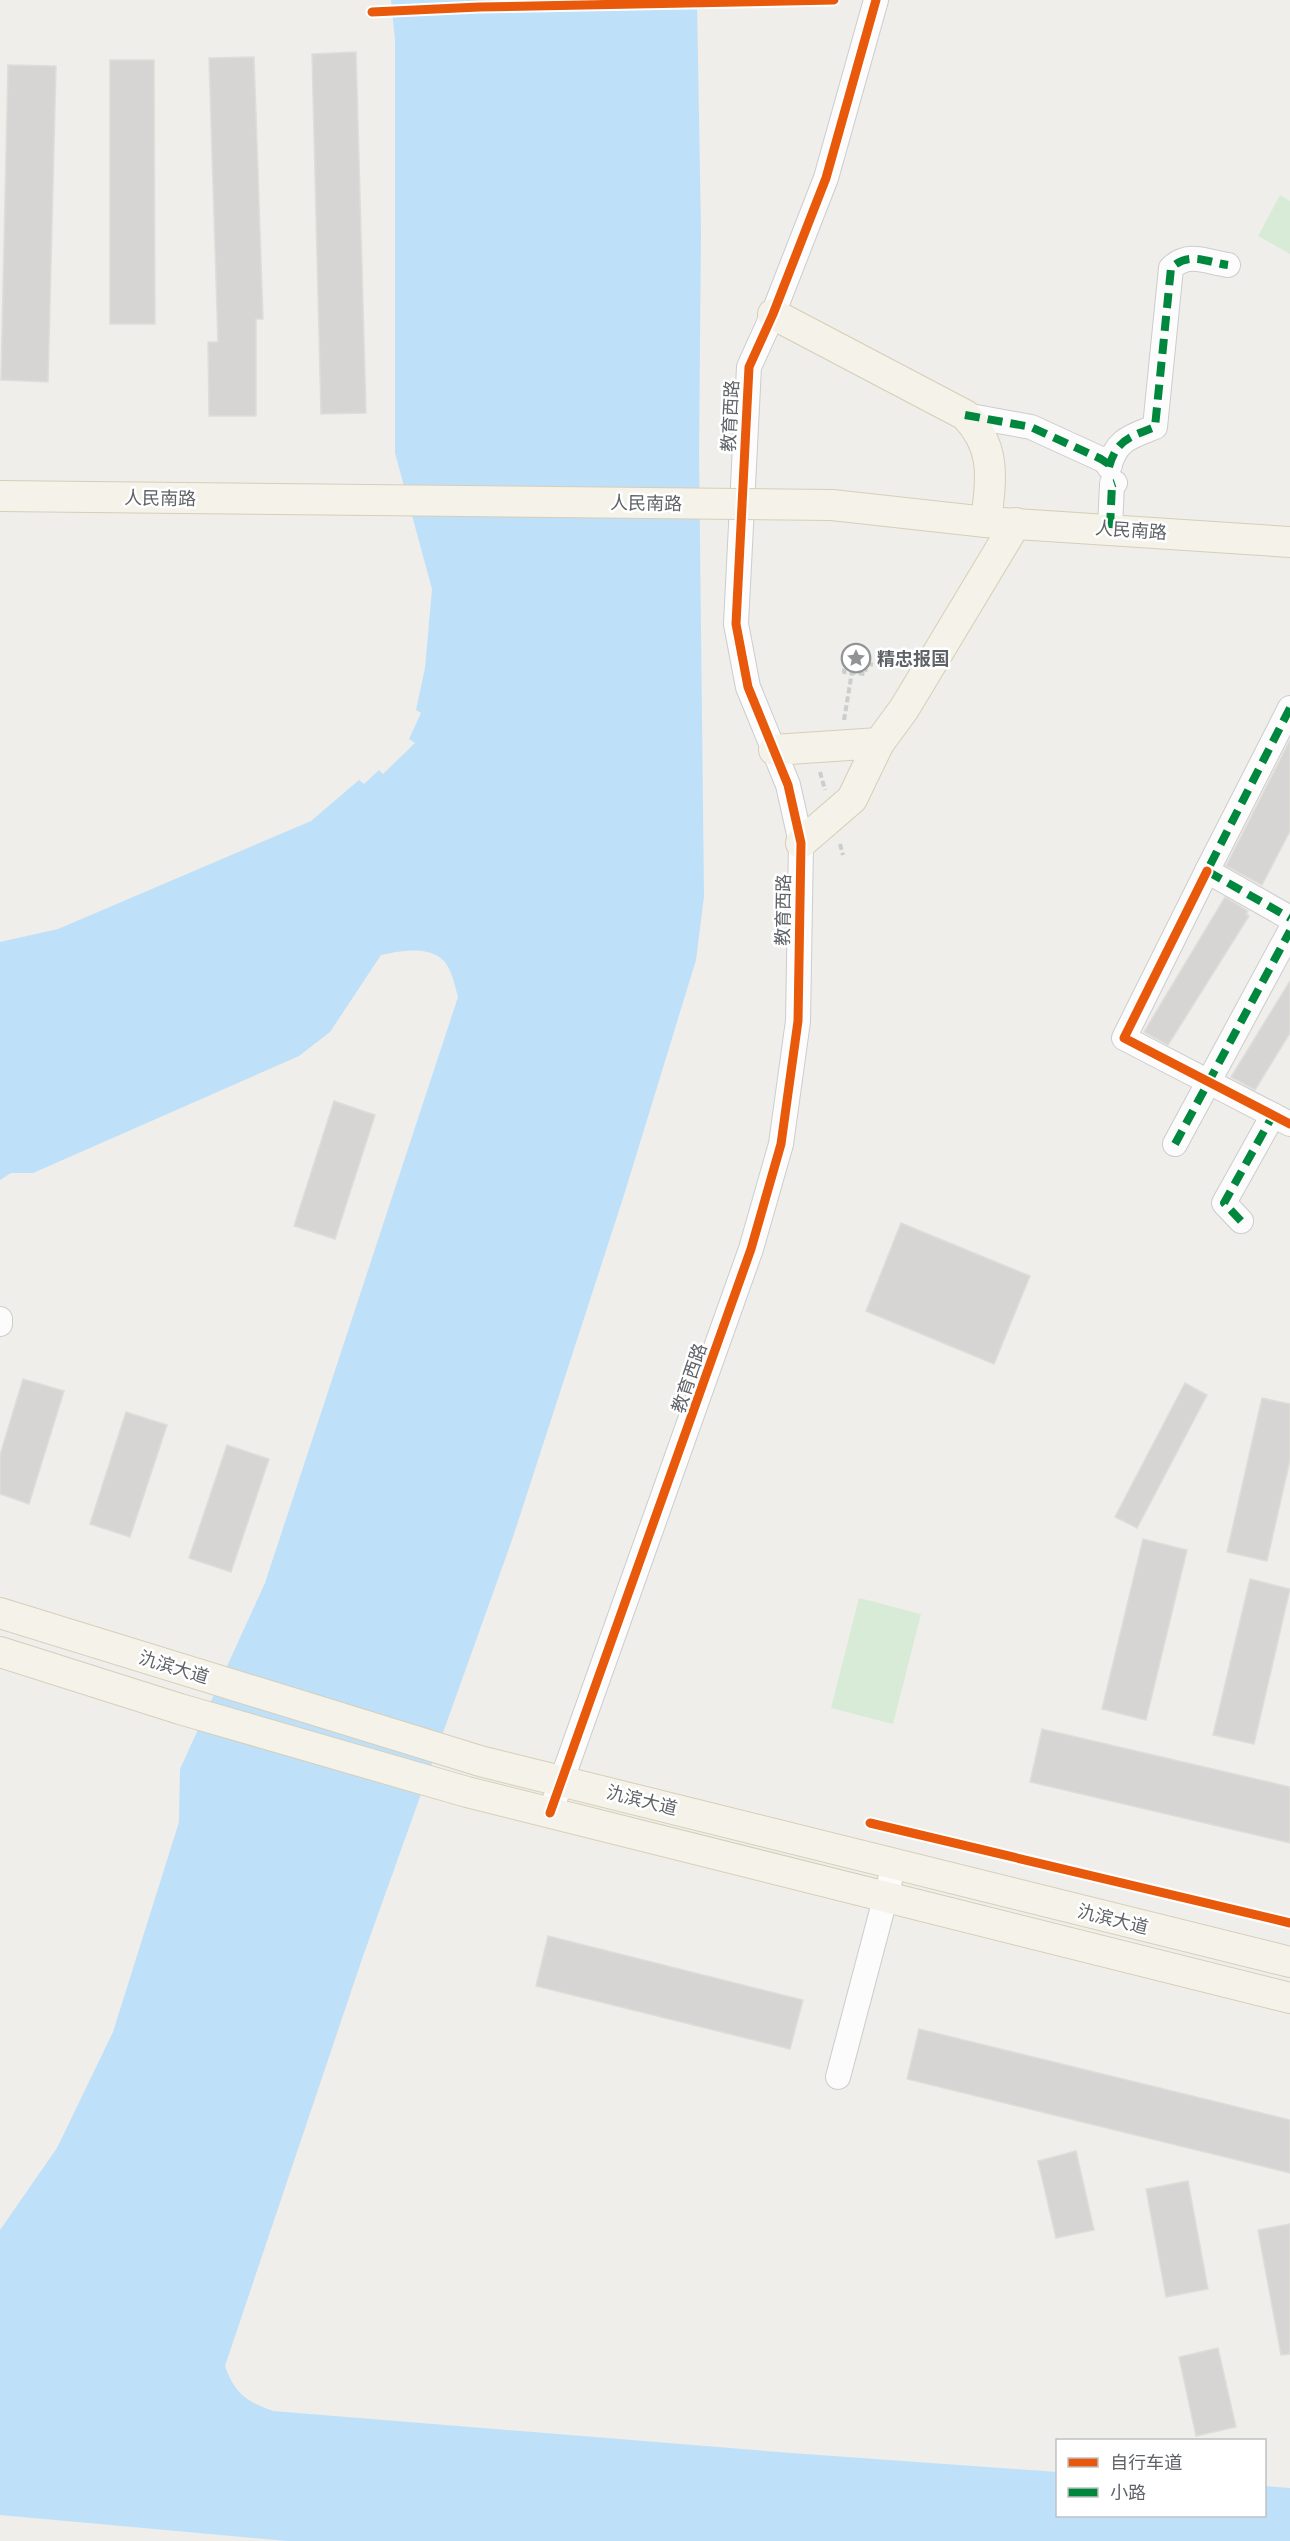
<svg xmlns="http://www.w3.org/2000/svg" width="1290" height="2541" viewBox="0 0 1290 2541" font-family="'Asap Condensed','Noto Sans SC',sans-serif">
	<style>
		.green { fill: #d8ebd6 }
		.water { fill: #bfe0f9 }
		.building { fill: #d6d5d3; stroke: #deddd9; stroke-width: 1.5 }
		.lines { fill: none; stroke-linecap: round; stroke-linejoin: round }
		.minor-casing { stroke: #cbcccc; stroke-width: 26 }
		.major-casing { stroke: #d7ceb8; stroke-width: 32 }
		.path { stroke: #cacfcc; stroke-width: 4; stroke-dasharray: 6 3; stroke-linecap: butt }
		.minor { stroke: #fdfcfc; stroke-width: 24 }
		.major { stroke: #f4f2e9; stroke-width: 30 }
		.major-bridge-casing { stroke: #d7ceb8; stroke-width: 32; stroke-linecap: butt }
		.major-bridge { stroke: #f4f2e9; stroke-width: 30 }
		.quiet { stroke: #00873e; stroke-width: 8; stroke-dasharray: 15 8; stroke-linecap: butt }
		.cycleway-casing { stroke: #fff; stroke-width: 13 }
		.cycleway { stroke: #e8590c; stroke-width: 9 }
		.labels { text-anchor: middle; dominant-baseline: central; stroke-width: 5; stroke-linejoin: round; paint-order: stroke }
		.street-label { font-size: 18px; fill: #5f6368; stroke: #fff }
		.poi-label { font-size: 18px; font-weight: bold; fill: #5f6368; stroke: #fff; text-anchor: start }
	</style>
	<rect width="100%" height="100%" fill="#efeeea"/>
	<!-- green -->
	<g class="green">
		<polygon points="1280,195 1290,201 1290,254 1258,236"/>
		<polygon points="859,1598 921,1614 893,1724 831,1708"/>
	</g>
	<!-- water -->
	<path class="water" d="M391 0H697L701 232 699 453 704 896 696 960 624 1195 513 1537 362 1959 225 2366C235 2394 246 2401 273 2411L791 2453 1057 2472 1058 2516H1264L1265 2486 1290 2488V2541H287L0 2515V2230L57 2148 113 2032 179 1822 180 1769 265 1583 458 997C455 986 452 970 444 961 429 945 399 951 381 955L330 1032 299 1056 33 1173H11L0 1180V942L58 929 311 821 359 780 364 784 379 770 383 774 415 743 409 739 421 713 416 710 425 668 432 589 395 453V40Z"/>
	<!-- building -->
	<g class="building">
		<polygon points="356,52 366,413 321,414 312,54"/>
		<polygon points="254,57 263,319 256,319 256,416 209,416 208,342 218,342 209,58"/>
		<polygon points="110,60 154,60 155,324 110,324"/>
		<polygon points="8,65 56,66 48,382 1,380"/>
		<polygon points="1290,740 1290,831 1262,885 1226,866"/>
		<polygon points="1225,897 1248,911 1246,914 1249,916 1168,1045 1144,1032"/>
		<polygon points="1290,981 1290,1033 1255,1090 1231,1077"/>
		<polygon points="334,1101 375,1115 335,1239 294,1226"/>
		<polygon points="901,1223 1030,1276 994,1364 866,1311"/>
		<polygon points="23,1379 64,1391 29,1504 0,1494 0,1455"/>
		<polygon points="1185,1383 1207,1395 1137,1528 1115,1517"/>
		<polygon points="1262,1398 1290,1404 1290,1460 1267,1561 1227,1552"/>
		<polygon points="126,1412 167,1425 130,1537 90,1524"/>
		<polygon points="227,1445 269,1459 231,1572 189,1558"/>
		<polygon points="1143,1539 1187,1550 1146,1720 1102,1709"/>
		<polygon points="1250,1579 1290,1589 1254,1744 1213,1735"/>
		<polygon points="1042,1729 1290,1787 1290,1843 1030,1782"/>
		<polygon points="548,1936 803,2000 790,2049 536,1986"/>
		<polygon points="919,2029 1290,2120 1290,2173 907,2079"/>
		<polygon points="1076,2151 1094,2230 1056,2238 1038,2161"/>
		<polygon points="1188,2181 1208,2289 1166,2297 1146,2189"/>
		<polygon points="1290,2224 1290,2354 1281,2355 1258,2230"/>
		<polygon points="1218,2348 1236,2427 1196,2436 1179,2357"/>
	</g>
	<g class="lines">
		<!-- minor casing -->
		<g class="minor-casing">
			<g id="minor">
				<polyline points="965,415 1031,427 1101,459 1110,465"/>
				<path d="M1109 467C1117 439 1130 437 1155 427L1171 268C1189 251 1206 262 1228 265"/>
				<polyline points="1110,528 1112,484 1115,483"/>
				<polyline points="1290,708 1207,871 1290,918"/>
				<polyline points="1207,871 1124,1038 1290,1124"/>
				<polyline points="1175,1144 1290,931"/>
				<polyline points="1241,1221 1224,1203 1273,1115"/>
				<polyline points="0,1319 0,1324"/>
				<polyline points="550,1813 751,1249 781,1144 798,1021 801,843 788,785 748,687 736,624 749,367 773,314 826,178 876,0"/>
				<polyline points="838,2077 894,1865"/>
			</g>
		</g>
		<!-- major casing -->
		<g class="major-casing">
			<g id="major">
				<path d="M773 314 965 415C997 448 991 479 986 522"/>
				<polyline points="0,496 182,498"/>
				<polyline points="832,505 986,522 1290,542"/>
				<polyline points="774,750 879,743 904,709 1016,523"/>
				<polyline points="801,843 852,799 879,743"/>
				<polyline points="0,1613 480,1761 1290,1962"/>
				<polyline points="0,1652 180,1709 467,1792 1290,1998"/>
			</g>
		</g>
		<!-- path -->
		<g class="path">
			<polygon points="846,649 868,652 865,674 844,672"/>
			<polyline points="867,664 902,667"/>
			<polyline points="844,720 852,672"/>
			<polyline points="820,772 825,790"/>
			<polyline points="840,844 843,855"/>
		</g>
		<!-- minor -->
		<use href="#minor" class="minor"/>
		<!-- major -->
		<use href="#major" class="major"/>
		<!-- major-bridge casing -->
		<g class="major-bridge-casing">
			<polyline id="major-bridge" points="182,498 832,505"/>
		</g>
		<!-- major-bridge -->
		<use href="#major-bridge" class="major-bridge"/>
		<!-- quiet -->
		<g class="quiet">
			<polyline points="965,415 1031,427 1101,459 1110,465"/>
			<path d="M1109 467C1117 439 1130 437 1155 427L1171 268C1189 251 1206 262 1228 265"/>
			<polyline points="1110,528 1112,484 1115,483"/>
			<polyline points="1290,708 1207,871 1290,918"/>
			<polyline points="1175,1144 1290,931"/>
			<polyline points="1241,1221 1224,1203 1273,1115"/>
		</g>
		<!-- cycleway casing -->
		<g class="cycleway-casing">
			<g id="cycleway">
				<polyline points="372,12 479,7 834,0"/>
				<polyline points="1207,871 1124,1038 1290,1124"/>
				<polyline points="550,1813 751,1249 781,1144 798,1021 801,843 788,785 748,687 736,624 749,367 773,314 826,178 876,0"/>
				<polyline points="870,1823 1290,1923"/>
			</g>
		</g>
		<!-- cycleway -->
		<use href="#cycleway" class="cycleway"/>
	</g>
	<!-- icons -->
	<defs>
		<g id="sight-ring" transform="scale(1.5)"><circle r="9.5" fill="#fff" stroke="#919496" stroke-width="1.5"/><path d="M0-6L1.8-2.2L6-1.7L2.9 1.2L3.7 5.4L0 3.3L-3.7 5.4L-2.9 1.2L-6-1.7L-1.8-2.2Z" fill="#919496"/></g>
	</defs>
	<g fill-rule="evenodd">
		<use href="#sight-ring" x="856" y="658"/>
	</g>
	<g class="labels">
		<!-- street labels -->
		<g class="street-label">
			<text transform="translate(730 416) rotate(-87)">教育西路</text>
			<text transform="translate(160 498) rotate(1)">人民南路</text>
			<text transform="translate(646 503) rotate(1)">人民南路</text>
			<text transform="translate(1131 530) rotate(4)">人民南路</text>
			<text transform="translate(783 910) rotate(-89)">教育西路</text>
			<text transform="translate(689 1378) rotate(-71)">教育西路</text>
			<text transform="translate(174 1667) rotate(17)">氿滨大道</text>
			<text transform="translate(642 1800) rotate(14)">氿滨大道</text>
			<text transform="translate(1113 1919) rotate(14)">氿滨大道</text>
		</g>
		<!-- poi labels -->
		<g class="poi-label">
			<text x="877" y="658">精忠报国</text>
		</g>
	</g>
	<!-- legend -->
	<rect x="1056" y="2439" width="210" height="78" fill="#ffffff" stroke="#bfc1c3" stroke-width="1.5"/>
	<rect x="1068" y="2458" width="30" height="9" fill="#e8590c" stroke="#bfc1c3" stroke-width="1.5"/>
	<text x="1110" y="2469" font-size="18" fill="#5f6368">自行车道</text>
	<rect x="1068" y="2488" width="30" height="9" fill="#00873e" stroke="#bfc1c3" stroke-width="1.5"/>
	<text x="1110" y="2499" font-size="18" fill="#5f6368">小路</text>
</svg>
